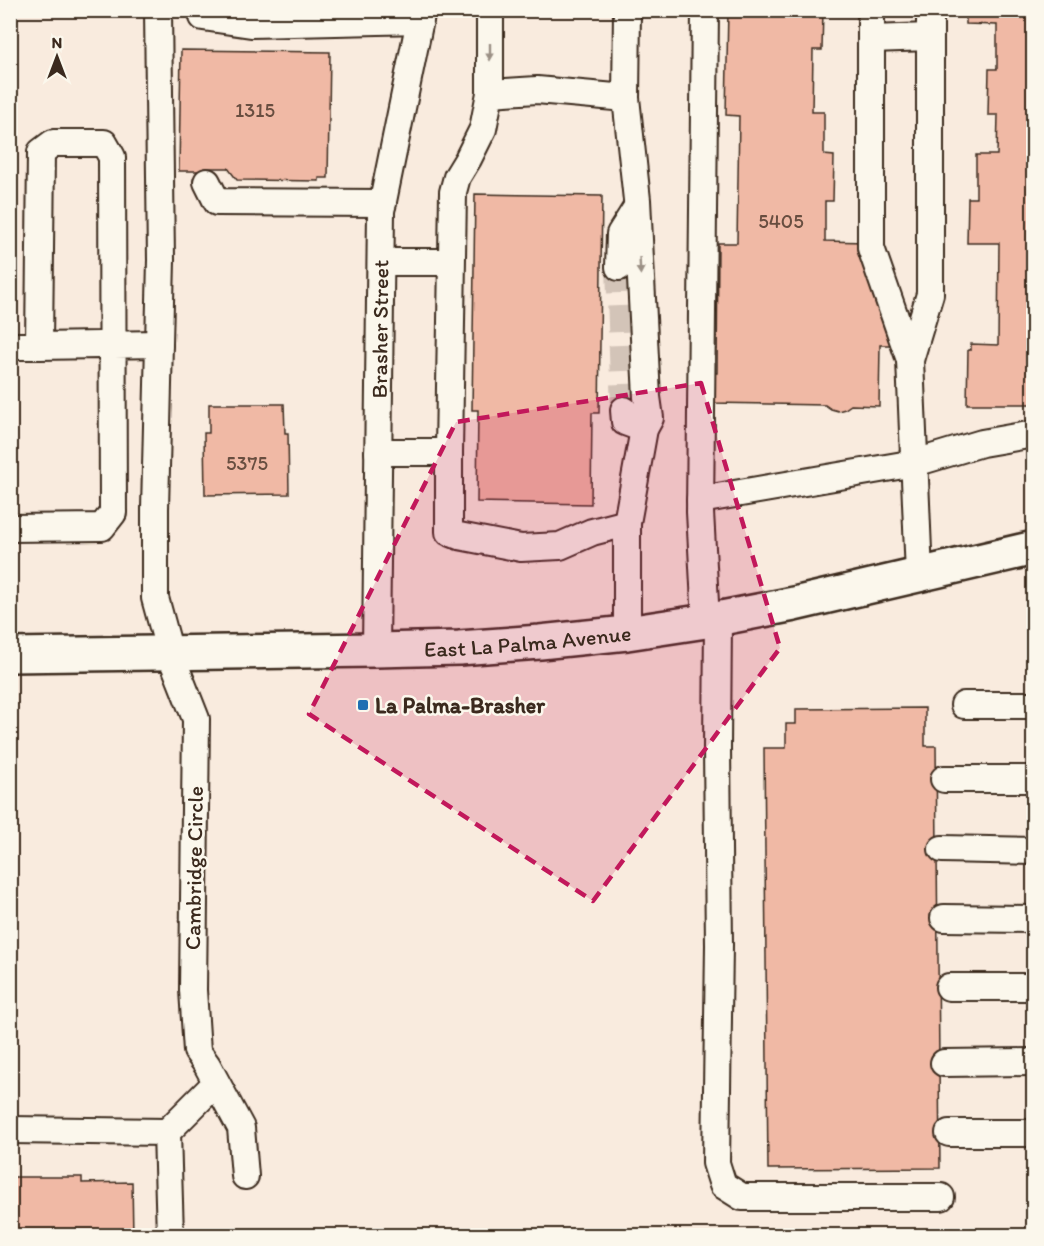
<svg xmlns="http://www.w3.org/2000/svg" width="1044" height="1246" viewBox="0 0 1044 1246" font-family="Itim,sans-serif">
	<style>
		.building { fill: #f0b9a5; stroke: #3b2a1e; stroke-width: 1.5 }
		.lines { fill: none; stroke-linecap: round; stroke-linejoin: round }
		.minor-tunnel { stroke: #d3c4b8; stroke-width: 26; stroke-dasharray: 26 13; stroke-linecap: butt }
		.minor-casing { stroke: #3b2a1e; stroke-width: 30 }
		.major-casing { stroke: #3b2a1e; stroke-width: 38 }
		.minor { stroke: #fbf7ec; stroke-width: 26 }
		.major { stroke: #fbf7ec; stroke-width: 33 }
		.oneway { fill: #9b9085 }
		.marked { fill: #c2185b; fill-opacity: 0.2; stroke: #c2185b; stroke-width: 4.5; stroke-dasharray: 12 8; stroke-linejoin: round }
		.poi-dot { fill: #1f6fb2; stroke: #fbf7ec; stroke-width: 2 }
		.labels { text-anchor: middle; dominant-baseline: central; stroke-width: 5; stroke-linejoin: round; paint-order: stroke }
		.number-label { font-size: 20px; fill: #684e40 }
		.street-label { font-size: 22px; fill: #3b2a1e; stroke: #fbf7ec }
		.poi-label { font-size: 22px; font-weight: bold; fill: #3b2a1e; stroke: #fbf7ec; text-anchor: start }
	</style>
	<rect width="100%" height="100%" fill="#f9ebde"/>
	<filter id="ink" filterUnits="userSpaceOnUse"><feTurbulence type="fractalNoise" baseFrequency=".0167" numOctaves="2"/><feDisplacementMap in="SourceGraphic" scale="12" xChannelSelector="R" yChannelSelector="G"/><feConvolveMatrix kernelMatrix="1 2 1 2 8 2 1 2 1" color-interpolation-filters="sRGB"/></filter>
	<g filter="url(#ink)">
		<!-- building -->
		<g class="building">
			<polygon points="728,10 823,10 822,50 813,50 812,112 824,112 824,155 834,156 833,201 825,201 825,241 864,242 893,345 880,345 879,406 851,405 845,409 838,411 831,409 825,405 712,403 713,373 717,373 718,243 737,243 739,116 726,115"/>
			<polygon points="966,10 1034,10 1034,404 967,404 968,350 971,350 971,344 998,345 999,243 967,243 968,198 976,198 976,155 997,155 998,115 988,115 989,69 997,69 997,25 966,24"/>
			<polygon points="181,50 330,52 328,178 319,178 319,181 237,180 228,168 204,168 204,171 179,171"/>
			<polygon points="475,194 602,196 599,413 592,413 591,504 477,502 478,410 472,410"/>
			<polygon points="209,404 284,404 285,433 288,433 289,494 205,495 204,433 209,433"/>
			<polygon points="925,708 925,746 936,746 940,1168 768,1169 764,748 786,748 786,724 796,724 796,709"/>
			<polygon points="10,1177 82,1177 82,1183 132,1182 133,1236 10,1236"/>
		</g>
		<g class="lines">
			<!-- minor-tunnel -->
			<polyline class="minor-tunnel" points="619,267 624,410"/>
			<!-- minor casing -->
			<g class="minor-casing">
				<g id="minor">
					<polyline points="158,10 161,260 155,509 155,598 170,653 196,719 193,990 197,1051 207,1065 241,1128 245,1176"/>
					<polyline points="203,10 203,17 251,24 420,20"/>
					<polyline points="490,10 490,93"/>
					<polyline points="705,10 700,512 706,621"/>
					<polyline points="871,10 871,248 910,360 919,575"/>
					<polyline points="871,39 930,37"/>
					<polyline points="207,182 217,202 383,203"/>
					<polyline points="381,262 451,262"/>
					<polyline points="619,267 620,234 637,207"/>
					<polyline points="10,346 39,346"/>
					<polyline points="910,360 930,294 930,10"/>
					<polyline points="624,410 625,422 644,429"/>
					<polyline points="378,452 449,452 449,532 459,536 521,548 560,546 592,532 627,523"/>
					<polyline points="449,452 453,192 457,177 468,159 483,129 490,93 537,90 626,98"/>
					<polyline points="700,500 915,463 982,443 1034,434"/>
					<polyline points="10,528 102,527 113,513 112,157 104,143 53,143 41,152 39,346 159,344"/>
					<polyline points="718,619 717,748 719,945 716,1163 723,1185 742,1197 941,1197"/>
					<polyline points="627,633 627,523 644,429 650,418 647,397 637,200 626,98 627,10"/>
					<path id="s1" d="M376 650 381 211 422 10"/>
					<polyline points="964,705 1034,705"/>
					<polyline points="944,779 1034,779"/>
					<polyline points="942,849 1034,851"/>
					<polyline points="944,918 1034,919"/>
					<polyline points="949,987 1034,987"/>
					<polyline points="944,1063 1034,1062"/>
					<polyline points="10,1130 167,1132"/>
					<polyline points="949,1133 1034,1133"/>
					<polyline points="170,1236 167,1132 216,1083"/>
				</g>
			</g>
			<!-- major casing -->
			<g class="major-casing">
				<g id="major">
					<path id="s2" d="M10 655 376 650 459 648 540 642 627 633 706 621 794 604 1034 548"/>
				</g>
			</g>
			<!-- minor -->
			<use href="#minor" class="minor"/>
			<!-- major -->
			<use href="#major" class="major"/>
		</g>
		<!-- one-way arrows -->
		<defs><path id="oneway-solid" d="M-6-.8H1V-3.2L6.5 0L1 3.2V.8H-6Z" transform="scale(1.5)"/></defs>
		<g class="oneway">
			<use href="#oneway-solid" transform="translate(490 52) rotate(90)"/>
			<use href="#oneway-solid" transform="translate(640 266) rotate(87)"/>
		</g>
	</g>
	<!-- marked area -->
	<path class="marked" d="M701 383 780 648 593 901 309 714 456 422Z"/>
	<!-- markers -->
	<rect class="poi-dot" x="357" y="699" width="12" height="12" rx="3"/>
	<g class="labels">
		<!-- number labels -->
		<g class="number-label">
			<text x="255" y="110">1315</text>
			<text x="781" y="221">5405</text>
			<text x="247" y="463">5375</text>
		</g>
		<!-- street labels -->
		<g class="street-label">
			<text stroke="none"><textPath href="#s1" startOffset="321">Brasher Street</textPath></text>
			<text stroke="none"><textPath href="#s2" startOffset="518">East La Palma Avenue</textPath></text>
			<text transform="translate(194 868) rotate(-89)">Cambridge Circle</text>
		</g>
		<!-- poi labels -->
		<g class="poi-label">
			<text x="375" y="705">La Palma-Brasher</text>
		</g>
	</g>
	<!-- margin -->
	<rect width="1044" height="1246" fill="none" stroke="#fbf7ec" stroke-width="36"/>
	<rect x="18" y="18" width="1008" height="1210" fill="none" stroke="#3b2a1e" stroke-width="2" filter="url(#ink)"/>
	<!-- north arrow -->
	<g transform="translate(57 57)" stroke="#fbf7ec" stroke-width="4.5" paint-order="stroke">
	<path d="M0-4.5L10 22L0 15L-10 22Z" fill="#3b2a1e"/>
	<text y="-9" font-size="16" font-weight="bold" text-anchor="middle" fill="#3b2a1e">N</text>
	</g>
</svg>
